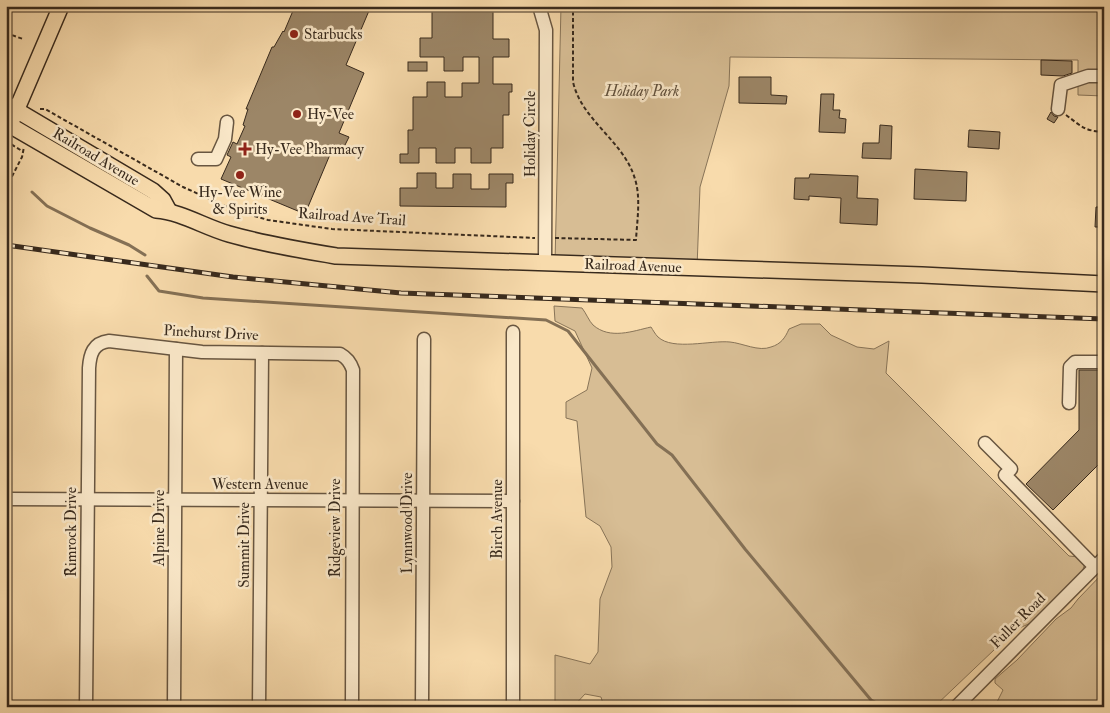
<svg xmlns="http://www.w3.org/2000/svg" width="1110" height="713" viewBox="0 0 1110 713" font-family="'IM FELL Double Pica',serif">
	<style>
		.green { fill: #d7bd94; stroke: #887458 }
		.lines { fill: none; stroke-linecap: round; stroke-linejoin: round }
		.stream { stroke: #847055; stroke-width: 3 }
		.building { fill: #9c8667; stroke: #382a1d }
		.minor-casing { stroke: #685641; stroke-width: 15 }
		.major-casing { stroke: #382a1d; stroke-width: 18 }
		.path { stroke: #382a1d; stroke-width: 2; stroke-dasharray: 4 2.5; stroke-linecap: butt }
		.minor { stroke: #fae8c9; stroke-width: 12 }
		.major { stroke: #f8dbac; stroke-width: 15 }
		.rail-casing { stroke: #382a1d; stroke-width: 5 }
		.rail { stroke: #fae8c9; stroke-width: 3; stroke-dasharray: 9; stroke-linecap: butt }
		.poi-dot { fill: #8f2418; stroke: #fae8c9; stroke-width: 2 }
		.labels { text-anchor: middle; dominant-baseline: central; stroke-width: 5; stroke-linejoin: round; paint-order: stroke }
		.poi-label { font-size: 15px; fill: #382a1d; stroke: #fae8c9; text-anchor: start }
		.park-label { font-size: 15px; font-style: italic; fill: #604f3b; stroke: #fae8c9 }
		.street-label { font-size: 15px; fill: #382a1d; stroke: #fae8c9 }
	</style>
	<rect width="100%" height="100%" fill="#f8dbac"/>
	<filter id="stains"><feTurbulence type="fractalNoise" baseFrequency=".004" numOctaves="4"/><feColorMatrix values="0 0 0 0 .2 0 0 0 0 .09 0 0 0 0 .02 0 0 0 .5 -.17"/></filter>
	<radialGradient id="worn" r=".72"><stop offset=".6" stop-color="#630" stop-opacity="0"/><stop offset="1" stop-color="#630" stop-opacity=".3"/></radialGradient>
	<!-- green -->
	<g class="green">
		<polygon points="561,6 1104,6 1104,96 1078,95 1078,60 730,57 729,86 700,187 697,268 555,263"/>
		<path d="M554 306 582 308C586 313 589 321 593 325 610 340 633 331 651 327 653 330 655 334 658 337 673 351 711 340 730 342 742 343 759 352 771 347 781 344 785 338 789 329L801 324H820L831 335 857 347 874 349 889 341 886 373 1069 556 1079 557 1085 563 1082 573 1033 622 1015 630 934 707H604L601 697 585 694 573 707H555V655L590 664 598 652 600 599 612 567 611 547 600 526 586 517 577 421 566 418V402L587 390 592 368 575 331 555 321Z"/>
		<polygon points="1104,572 1104,707 1000,707 997,702 1003,690 995,683 995,679 1017,660 1056,619 1071,608 1078,599"/>
	</g>
	<g class="lines">
		<!-- stream -->
		<g class="stream">
			<polyline points="32,192 47,206 90,228 129,245 145,255"/>
			<polyline points="147,276 159,291 203,298 546,320 568,331 657,444 672,455 745,549 871,700 884,707"/>
		</g>
	</g>
	<!-- building -->
	<g class="building">
		<polygon points="295,6 371,6 346,65 364,73 339,133 349,137 343,149 334,145 305,214 221,179 231,157 227,155 233,142 237,144 245,126 243,125 248,109 246,109 272,47 274,47 283,31 284,32"/>
		<polygon points="493,7 493,39 509,39 509,57 493,57 493,84 512,84 512,92 509,92 509,115 503,115 503,148 491,148 491,163 471,163 471,148 455,148 455,163 436,163 436,148 419,148 419,163 400,163 400,154 408,154 408,130 413,130 413,97 427,97 427,82 445,82 445,97 462,97 462,83 479,83 479,57 463,57 463,71 444,71 444,57 420,57 420,38 432,38 432,8"/>
		<polygon points="1041,60 1072,61 1072,73 1063,76 1041,75"/>
		<rect x="408" y="62" width="19" height="9"/>
		<polygon points="739,77 771,77 771,95 787,96 786,104 739,103"/>
		<polygon points="821,94 834,94 833,110 840,110 839,118 846,119 845,133 819,132"/>
		<polygon points="1051,112 1054,116 1058,117 1054,123 1047,119"/>
		<polygon points="880,125 892,126 891,159 862,158 863,143 879,143"/>
		<polygon points="969,130 1000,132 999,149 968,147"/>
		<polygon points="915,169 967,172 966,201 914,199"/>
		<polygon points="417,173 436,173 436,188 453,188 453,174 471,174 471,189 489,189 489,174 513,174 513,183 506,183 506,207 400,206 400,188 417,188"/>
		<polygon points="810,174 858,176 857,198 878,199 877,225 840,223 841,198 809,196 809,200 794,199 795,178 809,178"/>
		<polygon points="1096,207 1104,207 1104,227 1095,227"/>
		<polygon points="1079,370 1104,370 1104,459 1053,510 1026,484 1079,430"/>
	</g>
	<g class="lines">
		<!-- minor casing -->
		<g class="minor-casing">
			<g id="minor">
				<polyline points="539,6 546,30 545,263"/>
				<polyline points="1058,109 1061,85 1088,76 1104,76"/>
				<polyline points="198,159 216,159 225,139 227,122"/>
				<polyline points="1069,403 1070,367 1075,362 1104,362"/>
				<polyline points="985,443 1011,469 1005,475 1095,567"/>
				<polyline points="6,499 513,501"/>
				<path d="M86 707 89 368C90 354 93 343 109 341L202 352 340 354C347 358 350 362 353 370L352 707"/>
				<polyline points="174,707 176,349"/>
				<polyline points="259,707 262,353"/>
				<polyline points="422,707 424,339"/>
				<polyline points="513,707 513,332"/>
				<polyline points="956,707 1104,558"/>
			</g>
		</g>
		<!-- major casing -->
		<g class="major-casing">
			<g id="major">
				<polyline points="6,104 153,191 163,200 169,211"/>
				<polyline points="13,118 61,6"/>
				<path d="M6 123 156 210C182 212 204 227 229 234 264 244 300 250 336 256L922 275 1104 284"/>
			</g>
		</g>
		<!-- path -->
		<g class="path">
			<polyline points="6,33 23,39"/>
			<polyline points="40,109 45,109 183,187 234,210 268,220 332,229 535,238"/>
			<path d="M1066 115C1081 126 1084 131 1104 132"/>
			<polyline points="6,141 22,151"/>
			<polyline points="6,188 22,157 24,147"/>
			<path d="M555 238 636 240C637 221 641 198 635 179 624 141 582 121 573 82V6"/>
		</g>
		<!-- minor -->
		<use href="#minor" class="minor"/>
		<!-- major -->
		<use href="#major" class="major"/>
		<!-- rail casing -->
		<g class="rail-casing">
			<polyline id="rail" points="6,245 233,277 401,293 1104,319"/>
		</g>
		<!-- rail -->
		<use href="#rail" class="rail"/>
	</g>
	<!-- markers -->
	<g class="poi-dot">
		<circle cx="294" cy="34" r="5"/>
		<circle cx="297" cy="114" r="5"/>
		<path d="M242.5 141.5h5v5h5v5h-5v5h-5v-5h-5v-5h5z"/>
		<circle cx="240" cy="175" r="5"/>
	</g>
	<g class="labels">
		<!-- poi labels -->
		<g class="poi-label">
			<text x="304" y="34">Starbucks</text>
			<text x="307" y="114">Hy-Vee</text>
			<text x="255" y="149">Hy-Vee Pharmacy</text>
			<text x="240" y="192" text-anchor="middle">Hy-Vee Wine<tspan x="240" dy="17">&amp; Spirits</tspan></text>
		</g>
		<!-- park labels -->
		<g class="park-label">
			<text x="642" y="91">Holiday Park</text>
		</g>
		<!-- street labels -->
		<g class="street-label">
			<text transform="translate(530 134) rotate(-90)">Holiday Circle</text>
			<text transform="translate(96 157) rotate(31)">Railroad Avenue</text>
			<text transform="translate(352 217) rotate(4)">Railroad Ave Trail</text>
			<text transform="translate(633 266) rotate(2)">Railroad Avenue</text>
			<text transform="translate(211 333) rotate(3)">Pinehurst Drive</text>
			<text x="260" y="484">Western Avenue</text>
			<text transform="translate(497 519) rotate(-90)">Birch Avenue</text>
			<text transform="translate(407 523) rotate(-90)">Lynnwood Drive</text>
			<text transform="translate(159 528) rotate(-90)">Alpine Drive</text>
			<text transform="translate(335 528) rotate(-90)">Ridgeview Drive</text>
			<text transform="translate(71 532) rotate(-90)">Rimrock Drive</text>
			<text transform="translate(244 545) rotate(-90)">Summit Drive</text>
			<text transform="translate(1018 621) rotate(-45)">Fuller Road</text>
		</g>
	</g>
	<!-- margin -->
	<rect width="1110" height="713" fill="none" stroke="#f8dbac" stroke-width="25"/>
	<rect x="8" y="8" width="1095" height="698" fill="none" stroke="#382a1d" stroke-width="2.5"/>
	<rect x="12" y="12" width="1085" height="688" fill="none" stroke="#382a1d"/>
	<rect width="100%" height="100%" filter="url(#stains)"/>
	<rect width="100%" height="100%" fill="url(#worn)"/>
</svg>
